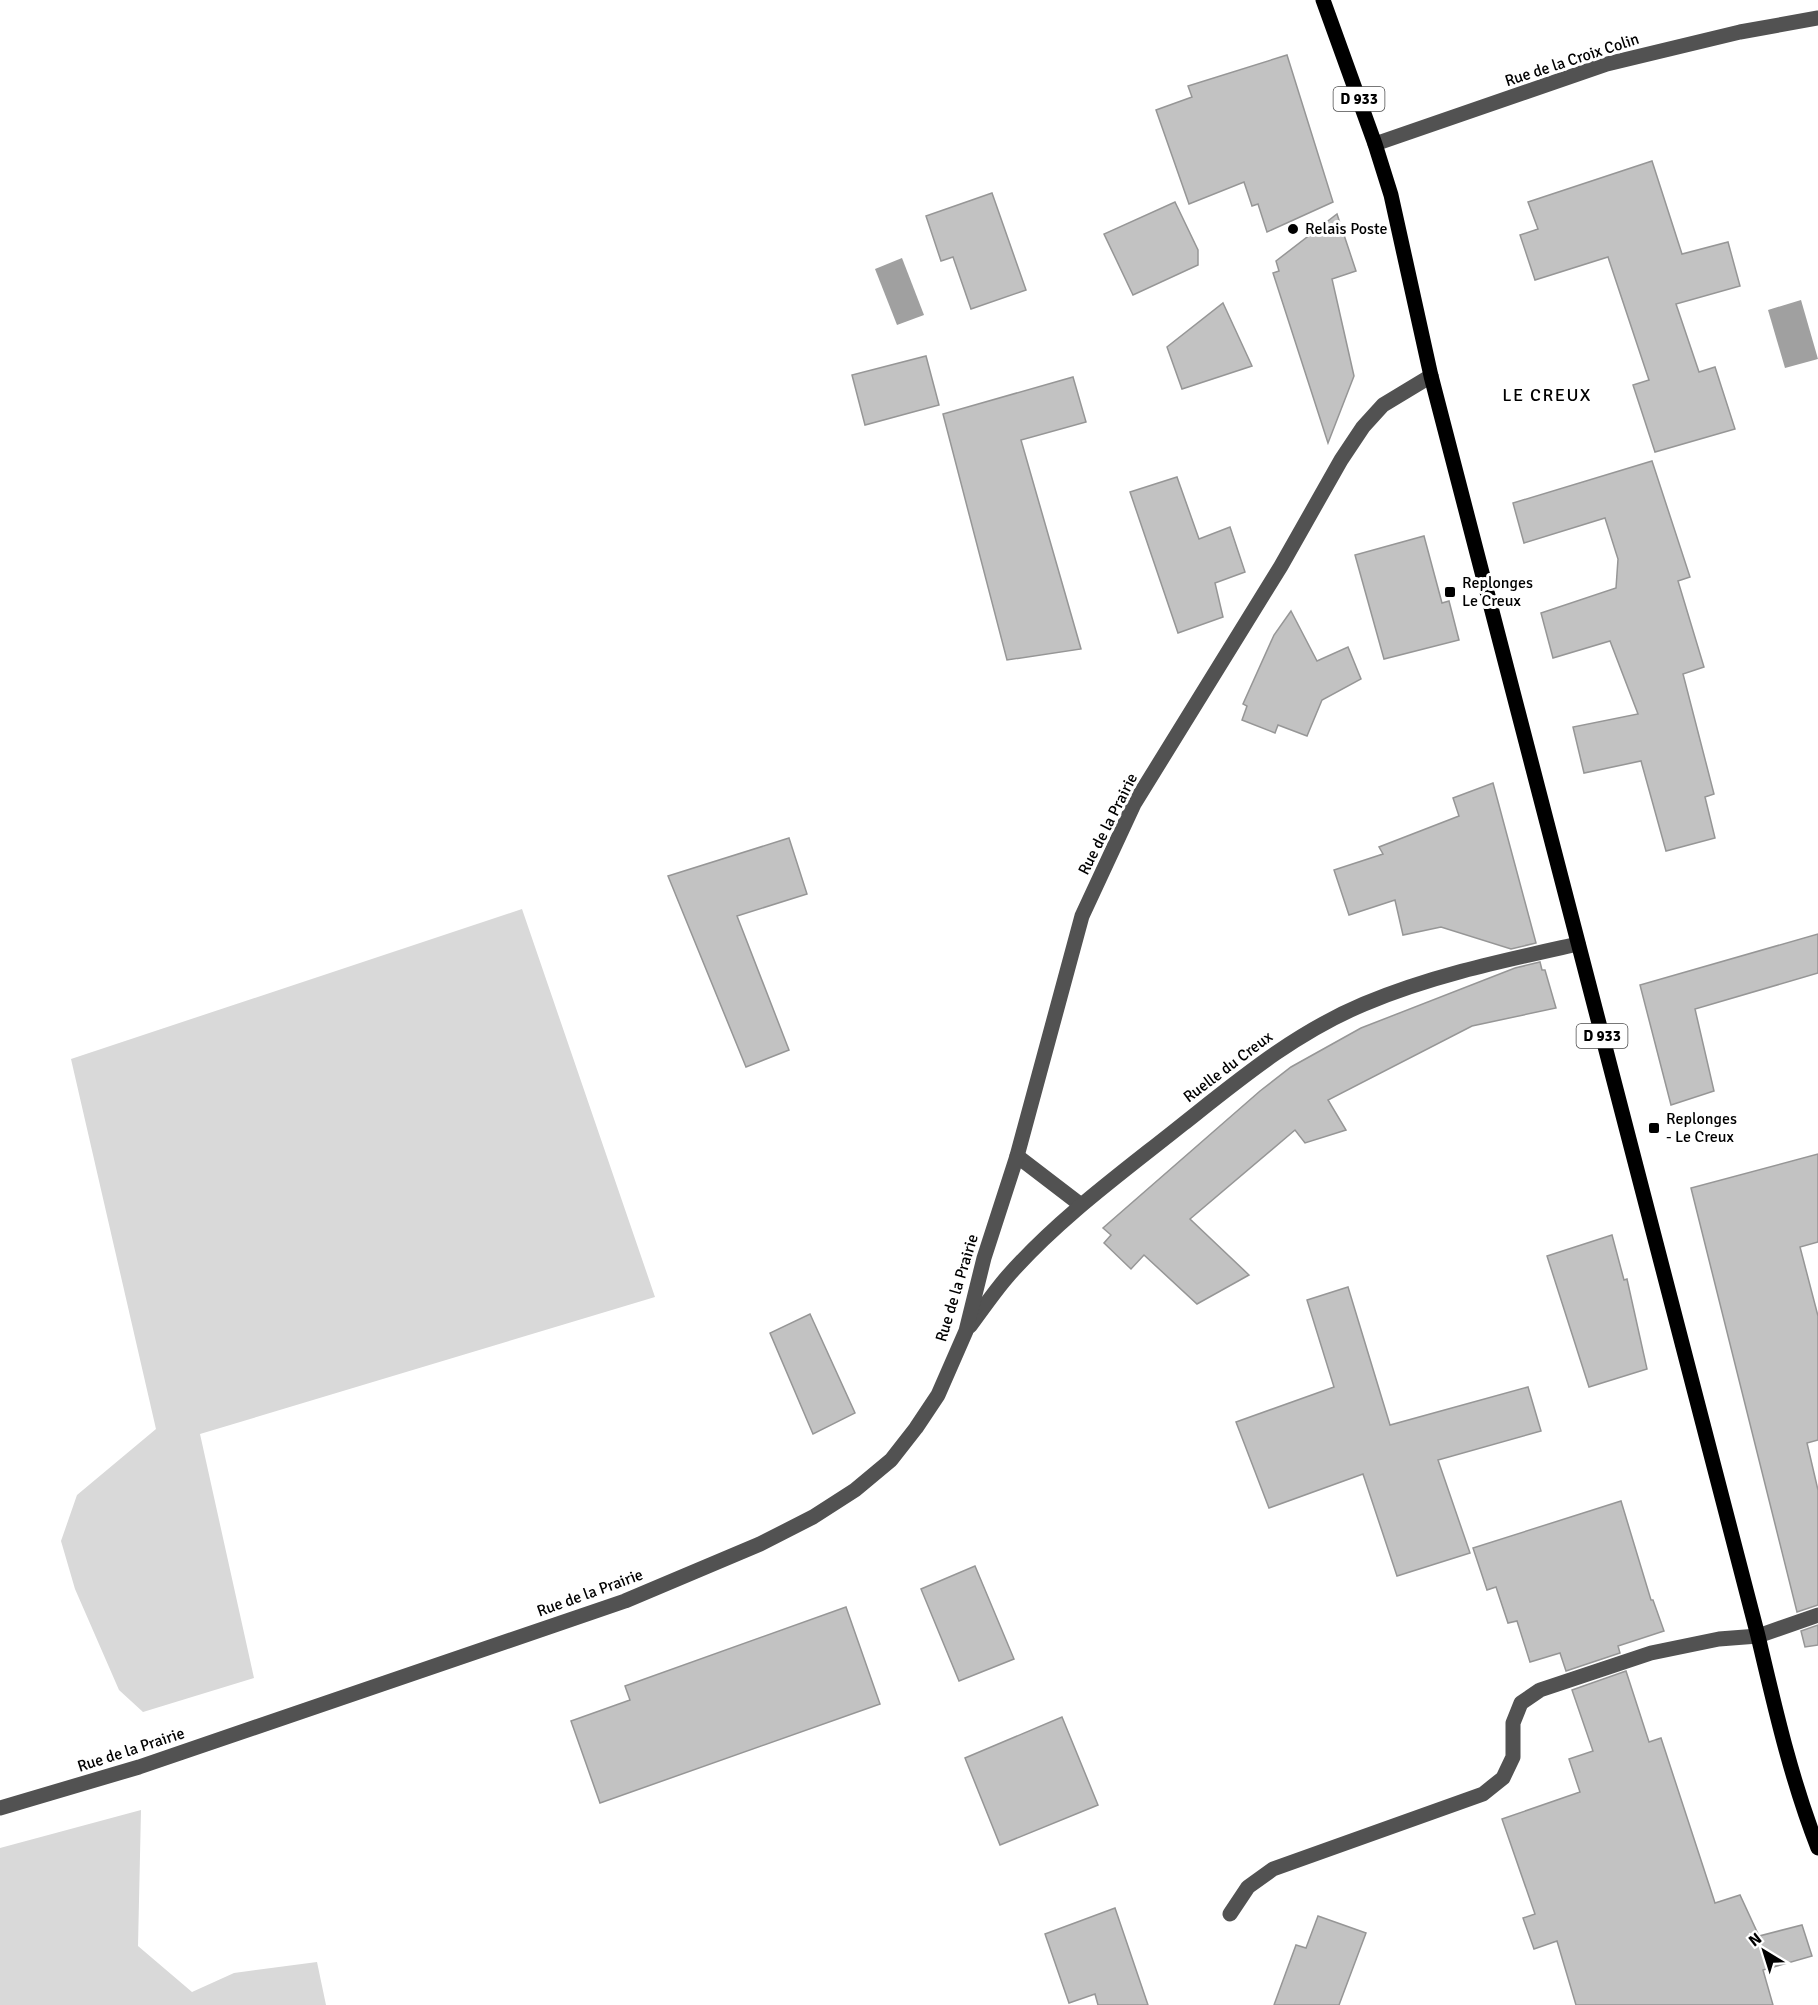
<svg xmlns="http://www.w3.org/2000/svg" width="1818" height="2005" viewBox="0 0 1818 2005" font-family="Signika,sans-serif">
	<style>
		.green { fill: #d9d9d9 }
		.water { fill: #a0a0a0 }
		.building { fill: #c2c2c2; stroke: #969696; stroke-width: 1.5 }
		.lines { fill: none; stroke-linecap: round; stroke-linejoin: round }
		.minor { stroke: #525252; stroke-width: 15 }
		.major { stroke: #000; stroke-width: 15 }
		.poi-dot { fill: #000; stroke: #fff; stroke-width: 2 }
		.labels { text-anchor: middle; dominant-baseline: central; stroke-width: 6; stroke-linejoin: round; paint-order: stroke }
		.shield { fill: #fff; stroke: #4c4c4c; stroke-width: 1.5 }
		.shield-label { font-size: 15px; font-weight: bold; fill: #000 }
		.street-label { font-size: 16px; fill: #000; stroke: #fff }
		.poi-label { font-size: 16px; fill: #000; stroke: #fff; text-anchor: start }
		.neighbourhood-label { font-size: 18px; letter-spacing: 1.5px; fill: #000; stroke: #fff }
	</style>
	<rect width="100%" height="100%" fill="#fff"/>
	<!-- green -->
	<g class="green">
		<polygon points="522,909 655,1297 200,1434 254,1678 143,1712 119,1690 75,1589 61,1541 77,1495 156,1429 71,1059"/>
		<polygon points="141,1810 138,1946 192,1992 234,1973 317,1962 326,2005 0,2005 0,1848"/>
	</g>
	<!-- water -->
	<g class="water">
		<polygon points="902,258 924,315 897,325 875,269"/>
		<polygon points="1801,300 1818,359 1785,368 1768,310"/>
	</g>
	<!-- building -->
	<g class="building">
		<polygon points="1287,55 1333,202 1267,232 1258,204 1252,206 1244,182 1189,204 1156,110 1192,97 1188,86"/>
		<polygon points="1652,161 1682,254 1728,242 1740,286 1676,304 1699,372 1715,367 1735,429 1655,452 1633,385 1649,380 1608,257 1535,280 1520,235 1538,229 1528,202"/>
		<polygon points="992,193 1026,290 971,309 953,257 941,261 926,216"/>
		<polygon points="1175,202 1198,250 1198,265 1133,295 1104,234"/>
		<polygon points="1337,214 1356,271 1332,279 1354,376 1328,443 1273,273 1279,271 1276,261"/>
		<polygon points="1223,303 1252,366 1182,389 1167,347"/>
		<polygon points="926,356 939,405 865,425 852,375"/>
		<polygon points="1073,377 1086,422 1021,440 1081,649 1007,660 943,414"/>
		<polygon points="1652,461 1690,577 1678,581 1704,667 1683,674 1714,794 1705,797 1715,838 1666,851 1641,761 1584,773 1573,727 1638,714 1610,641 1553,658 1541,613 1616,588 1618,559 1605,518 1524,543 1513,503"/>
		<polygon points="1177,477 1199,539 1230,527 1245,572 1215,583 1223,617 1178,633 1130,492"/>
		<polygon points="1424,536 1442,603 1449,601 1459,640 1384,659 1355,555"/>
		<polygon points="1291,611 1317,661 1348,647 1361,679 1322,700 1307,736 1278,725 1275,733 1242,720 1247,706 1243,704 1274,635"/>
		<polygon points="1493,783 1536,943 1511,949 1441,927 1403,935 1395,900 1349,915 1334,870 1383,854 1379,847 1459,816 1453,798"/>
		<polygon points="789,838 807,894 737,916 789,1050 746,1067 668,876"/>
		<polygon points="1818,934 1818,973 1695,1009 1714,1091 1671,1105 1640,985"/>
		<polygon points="1540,962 1542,970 1545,970 1556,1008 1472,1026 1328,1100 1346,1130 1305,1143 1295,1130 1190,1219 1249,1275 1197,1304 1144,1255 1131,1269 1104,1243 1111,1235 1103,1228 1260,1091 1291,1067 1361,1028 1515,968"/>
		<polygon points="1818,1154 1818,1242 1800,1247 1818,1316 1818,1440 1807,1443 1818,1490 1818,1605 1797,1612 1691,1188"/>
		<polygon points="1612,1235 1624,1280 1627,1279 1647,1369 1589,1387 1547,1256"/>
		<polygon points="1348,1287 1390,1425 1528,1387 1541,1431 1438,1460 1470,1553 1397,1576 1363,1474 1269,1508 1236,1422 1334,1387 1307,1300"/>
		<polygon points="810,1314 855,1413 813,1434 770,1333"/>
		<polygon points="1621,1501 1651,1600 1653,1600 1664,1631 1618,1646 1620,1653 1566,1671 1560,1653 1530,1662 1517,1621 1508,1623 1496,1587 1487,1590 1473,1548"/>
		<polygon points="975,1566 1014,1659 959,1681 921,1589"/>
		<polygon points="846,1607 880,1704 600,1803 571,1721 630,1700 625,1686"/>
		<polygon points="1818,1625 1818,1645 1805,1647 1801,1631"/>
		<polygon points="1626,1671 1649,1742 1661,1738 1715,1903 1740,1895 1759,1936 1802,1925 1812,1956 1763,1970 1773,2005 1576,2005 1557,1941 1534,1949 1523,1918 1535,1914 1502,1819 1580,1792 1569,1759 1593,1751 1572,1690"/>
		<polygon points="1062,1717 1098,1805 1000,1845 965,1758"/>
		<polygon points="1115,1908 1148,2005 1098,2005 1095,1994 1069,2003 1045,1934"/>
		<polygon points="1318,1916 1366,1933 1339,2005 1274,2005 1296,1945 1306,1948"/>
	</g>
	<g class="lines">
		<!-- minor -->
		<g class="minor">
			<polyline points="1375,144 1607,64 1740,32 1818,18"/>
			<polyline points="1017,1156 1081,1205"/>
			<path d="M970 1326C982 1310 994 1292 1008 1276 1059 1218 1123 1172 1183 1124 1241 1078 1295 1033 1364 1004 1433 975 1506 960 1578 944"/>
			<polyline points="0,1808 139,1767 625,1601 760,1544 813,1517 855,1490 891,1460 916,1428 938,1395 966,1331 984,1258 1017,1156 1082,916 1134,804 1281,566 1341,460 1363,427 1383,405 1431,376"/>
			<polyline points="1230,1914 1248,1887 1273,1869 1483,1794 1503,1778 1513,1757 1513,1723 1521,1703 1540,1690 1651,1653 1719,1639 1758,1636 1818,1615"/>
		</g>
		<!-- major -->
		<path class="major" d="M1323 0 1375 144 1391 195 1431 376 1758 1636C1775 1708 1791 1779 1818 1848"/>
	</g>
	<!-- markers -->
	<g class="poi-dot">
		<circle cx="1293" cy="229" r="6"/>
		<rect x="1444" y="586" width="12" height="12" rx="3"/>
		<rect x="1648" y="1122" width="12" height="12" rx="3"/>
	</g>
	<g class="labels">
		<!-- shield labels -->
		<g class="shield">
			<rect x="1333.5" y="87" width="51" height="24" rx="4.5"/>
			<rect x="1576.5" y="1024" width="51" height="24" rx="4.5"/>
		</g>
		<g class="shield-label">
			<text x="1359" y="99">D 933</text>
			<text x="1602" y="1036">D 933</text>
		</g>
		<!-- street labels -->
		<g class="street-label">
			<text transform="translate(1572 60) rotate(-18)">Rue de la Croix Colin</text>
			<text transform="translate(1108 824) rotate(-63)">Rue de la Prairie</text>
			<text transform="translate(1228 1067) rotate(-37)">Ruelle du Creux</text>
			<text transform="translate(957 1288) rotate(-73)">Rue de la Prairie</text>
			<text transform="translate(590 1593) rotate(-20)">Rue de la Prairie</text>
			<text transform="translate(131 1750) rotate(-18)">Rue de la Prairie</text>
		</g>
		<!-- poi labels -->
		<g class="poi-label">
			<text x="1305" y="229">Relais Poste</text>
			<text x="1462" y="583">Replonges<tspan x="1462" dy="18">Le Creux</tspan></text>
			<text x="1666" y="1119">Replonges<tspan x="1666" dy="18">- Le Creux</tspan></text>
		</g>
		<!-- neighbourhood labels -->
		<g class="neighbourhood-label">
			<text x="1547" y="395">LE CREUX</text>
		</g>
	</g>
	<!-- north arrow -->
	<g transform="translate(1764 1951) rotate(322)" stroke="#ffffff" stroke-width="4.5" paint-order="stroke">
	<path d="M0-4.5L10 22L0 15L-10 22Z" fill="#000000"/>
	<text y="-9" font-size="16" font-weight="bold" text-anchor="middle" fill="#000000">N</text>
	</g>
</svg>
